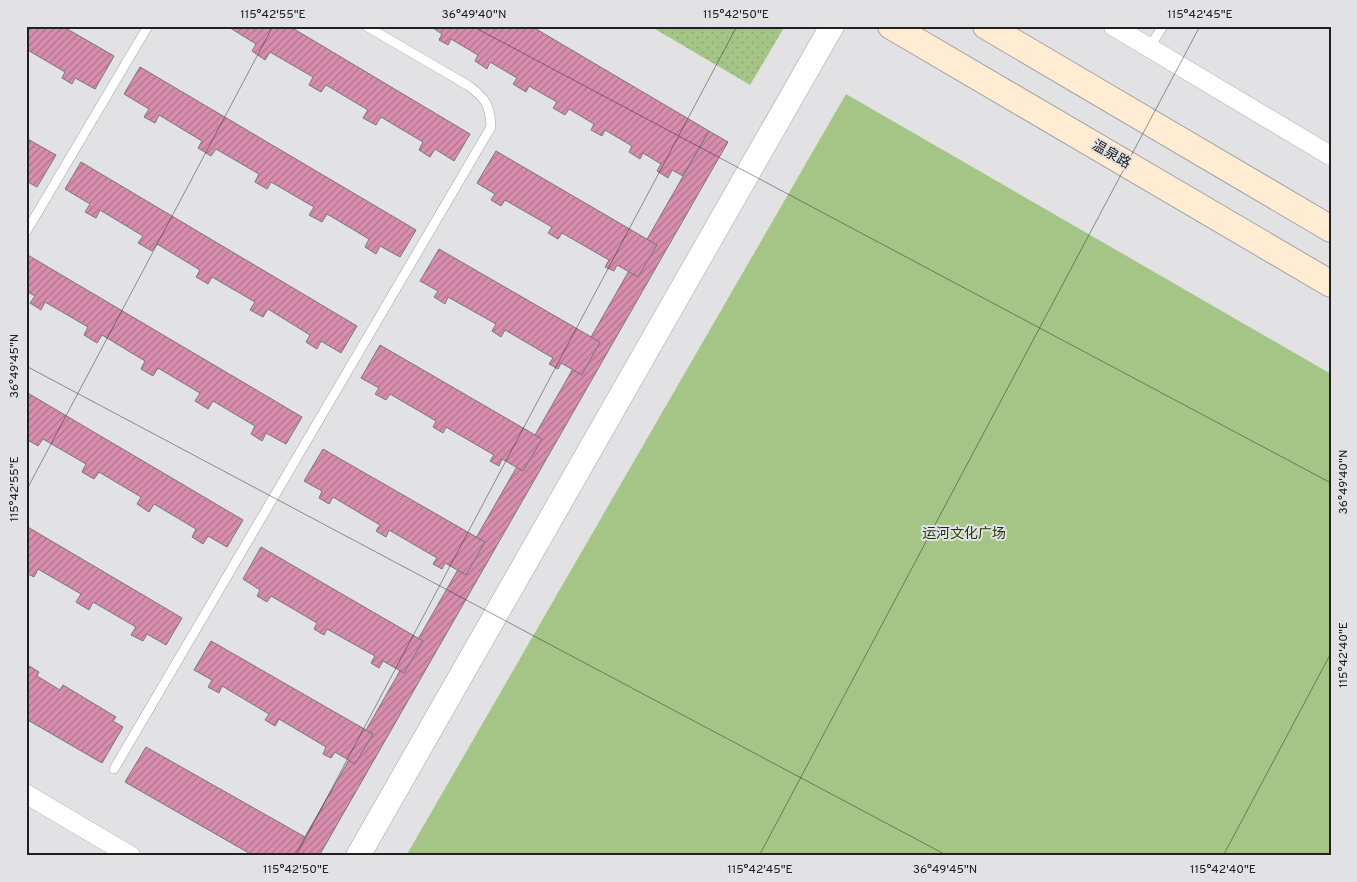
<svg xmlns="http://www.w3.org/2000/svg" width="1357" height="882" viewBox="0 0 1357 882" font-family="Overpass,'Noto Sans SC',sans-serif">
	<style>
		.grass { fill: url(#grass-dots) }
		.park { fill: #a5c587 }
		.building { fill: url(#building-hatch); stroke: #7a7778 }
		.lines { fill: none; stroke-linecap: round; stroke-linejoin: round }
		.service-casing { stroke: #a2a3a5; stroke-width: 10 }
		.minor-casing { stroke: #a2a3a5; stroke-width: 20 }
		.tertiary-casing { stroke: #a2a3a5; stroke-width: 25 }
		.secondary-casing { stroke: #a2a3a5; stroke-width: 28 }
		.service { stroke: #fff; stroke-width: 9 }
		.minor { stroke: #fff; stroke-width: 19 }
		.tertiary { stroke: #fff; stroke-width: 24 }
		.secondary { stroke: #ffecd2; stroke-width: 26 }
		.ticks { fill: none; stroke: #202021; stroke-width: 1; stroke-opacity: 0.45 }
		.labels { text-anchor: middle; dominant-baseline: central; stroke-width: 4; stroke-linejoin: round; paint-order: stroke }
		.street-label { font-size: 14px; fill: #202021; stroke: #e2e2e4 }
		.park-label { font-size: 14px; fill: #1d3201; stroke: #e2e2e4 }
		.neatline { fill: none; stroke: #202021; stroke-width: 2 }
		.ticks-label { font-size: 12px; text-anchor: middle; fill: #202021 }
	</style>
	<defs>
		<pattern id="grass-dots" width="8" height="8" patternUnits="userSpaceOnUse" patternTransform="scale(1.25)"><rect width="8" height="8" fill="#a5c587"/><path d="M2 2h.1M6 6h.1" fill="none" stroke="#8ea974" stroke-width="1.8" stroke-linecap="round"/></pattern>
		<pattern id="building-hatch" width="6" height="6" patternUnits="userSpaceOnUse" patternTransform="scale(1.25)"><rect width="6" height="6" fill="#d88dad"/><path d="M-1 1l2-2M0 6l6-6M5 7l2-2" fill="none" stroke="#af738c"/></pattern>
	</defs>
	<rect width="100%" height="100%" fill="#e2e2e4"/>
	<!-- grass -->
	<polygon class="grass" points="650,26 785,26 750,85"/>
	<!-- park -->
	<polygon class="park" points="846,94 1331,374 1331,856 406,856"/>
	<!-- building -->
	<g class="building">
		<polygon points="26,26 62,26 114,56 95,89 75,78 72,84 62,78 65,72 26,49"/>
		<polygon points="227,26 289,26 470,134 454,161 435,149 430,157 419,150 423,142 381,117 376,125 363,118 368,110 326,85 321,92 309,85 313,77 270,52 265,60 252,51 256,44"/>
		<polygon points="430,26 531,26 709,131 683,176 672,170 668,178 657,171 661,164 643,153 640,159 629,152 632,146 605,130 602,136 591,130 594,124 569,109 565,115 553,108 557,102 529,86 526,92 513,84 517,78 490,62 487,69 475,61 478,55 451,39 448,45 439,40 442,34"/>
		<polygon points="140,67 416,230 400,257 380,246 376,254 365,247 369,239 327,214 322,222 309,215 314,207 271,182 267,189 255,182 259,174 216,149 211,156 198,148 202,141 159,115 155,123 144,117 149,109 124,94"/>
		<polygon points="709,131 728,142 721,154 319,856 294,856"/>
		<polygon points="26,138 56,155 37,187 26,181"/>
		<polygon points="496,151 657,245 638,277 617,265 614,271 605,267 609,260 562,233 558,239 548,233 552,227 505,200 501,206 491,200 495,194 477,183"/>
		<polygon points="81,162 357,326 341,353 321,341 317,349 306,342 310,335 268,309 263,317 250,310 255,302 212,277 208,284 196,277 200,270 157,244 152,251 138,243 143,236 100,210 96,218 85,212 90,204 65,189"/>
		<polygon points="439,249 600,342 582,375 561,363 558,369 549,364 553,358 505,330 501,337 492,331 496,324 448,297 445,304 434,297 438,291 420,281"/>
		<polygon points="26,254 302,417 286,444 266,433 262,441 251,434 255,426 213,401 208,409 195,401 200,393 158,368 153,376 141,369 145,361 102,335 97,343 84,335 88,327 45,302 41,310 30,303 35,296 26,291"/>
		<polygon points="380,345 542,439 523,471 502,459 499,466 490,461 494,455 446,427 443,433 433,427 436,421 390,394 386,400 375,394 379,388 361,378"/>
		<polygon points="26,392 243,520 227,547 208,536 203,544 192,537 196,529 154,504 149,512 137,504 141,497 99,472 94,479 82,472 86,464 43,439 38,446 26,439 29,431 26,429"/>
		<polygon points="323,449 485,542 466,575 445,563 442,569 433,564 437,558 389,530 386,537 376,531 380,525 333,497 329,504 319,498 322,491 304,481"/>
		<polygon points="26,526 182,618 166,645 147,634 143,641 131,635 136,627 93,602 89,610 76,602 81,594 38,569 34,577 26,573"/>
		<polygon points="261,547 423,641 404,673 383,661 379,668 371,663 375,656 327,629 324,635 314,629 317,623 271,596 267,602 257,596 260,590 243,579"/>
		<polygon points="211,641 373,734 355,764 335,752 331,758 323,754 326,747 279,719 275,726 265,720 269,714 222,686 219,693 208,687 212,680 194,670"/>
		<polygon points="26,664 39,672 37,676 60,690 63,685 116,717 113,721 123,727 102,763 26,719"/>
		<polygon points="146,747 305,837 294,856 254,856 125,782"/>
	</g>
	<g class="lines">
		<!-- service casing -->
		<g class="service-casing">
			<g id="service">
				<polyline points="1149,48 1163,26"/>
				<polyline points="26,232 148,26"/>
				<path d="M114 769 491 127C490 105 486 99 469 86L366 26"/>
			</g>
		</g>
		<!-- minor casing -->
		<g class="minor-casing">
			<g id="minor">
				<polyline points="1113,26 1331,156"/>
				<polyline points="26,794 131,856"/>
			</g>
		</g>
		<!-- tertiary casing -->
		<g class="tertiary-casing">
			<polyline id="tertiary" points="358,856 832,26"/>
		</g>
		<!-- secondary casing -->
		<g class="secondary-casing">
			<g id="secondary">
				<polyline points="891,26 1331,284"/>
				<polyline points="986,26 1331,229"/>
			</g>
		</g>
		<!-- service -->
		<use href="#service" class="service"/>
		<!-- minor -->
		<use href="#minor" class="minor"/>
		<!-- tertiary -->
		<use href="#tertiary" class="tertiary"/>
		<!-- secondary -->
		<use href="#secondary" class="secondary"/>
	</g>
	<!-- ticks -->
	<path class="ticks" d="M472 26 1331 483M26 366 948 856M26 491 273 26M296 856 737 26M759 856 1200 26M1223 856 1331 653"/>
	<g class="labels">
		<!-- street labels -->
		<g class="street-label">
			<text transform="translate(1111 155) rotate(30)">温泉路</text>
		</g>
		<!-- park labels -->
		<g class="park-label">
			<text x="964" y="534">运河文化广场</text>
		</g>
	</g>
	<!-- border -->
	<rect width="1357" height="882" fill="none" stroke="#e2e2e4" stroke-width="55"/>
	<rect x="28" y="28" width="1302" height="826" class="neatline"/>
	<g class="ticks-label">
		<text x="273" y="18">115°42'55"E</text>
		<text x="474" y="18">36°49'40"N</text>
		<text x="736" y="18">115°42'50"E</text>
		<text x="1200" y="18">115°42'45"E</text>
		<text transform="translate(14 366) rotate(-90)" y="4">36°49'45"N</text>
		<text transform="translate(1343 482) rotate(-90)" y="4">36°49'40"N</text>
		<text transform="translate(14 489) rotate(-90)" y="4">115°42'55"E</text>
		<text transform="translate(1343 655) rotate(-90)" y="4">115°42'40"E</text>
		<text x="296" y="873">115°42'50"E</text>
		<text x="760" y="873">115°42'45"E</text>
		<text x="945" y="873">36°49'45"N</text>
		<text x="1223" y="873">115°42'40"E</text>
	</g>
</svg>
